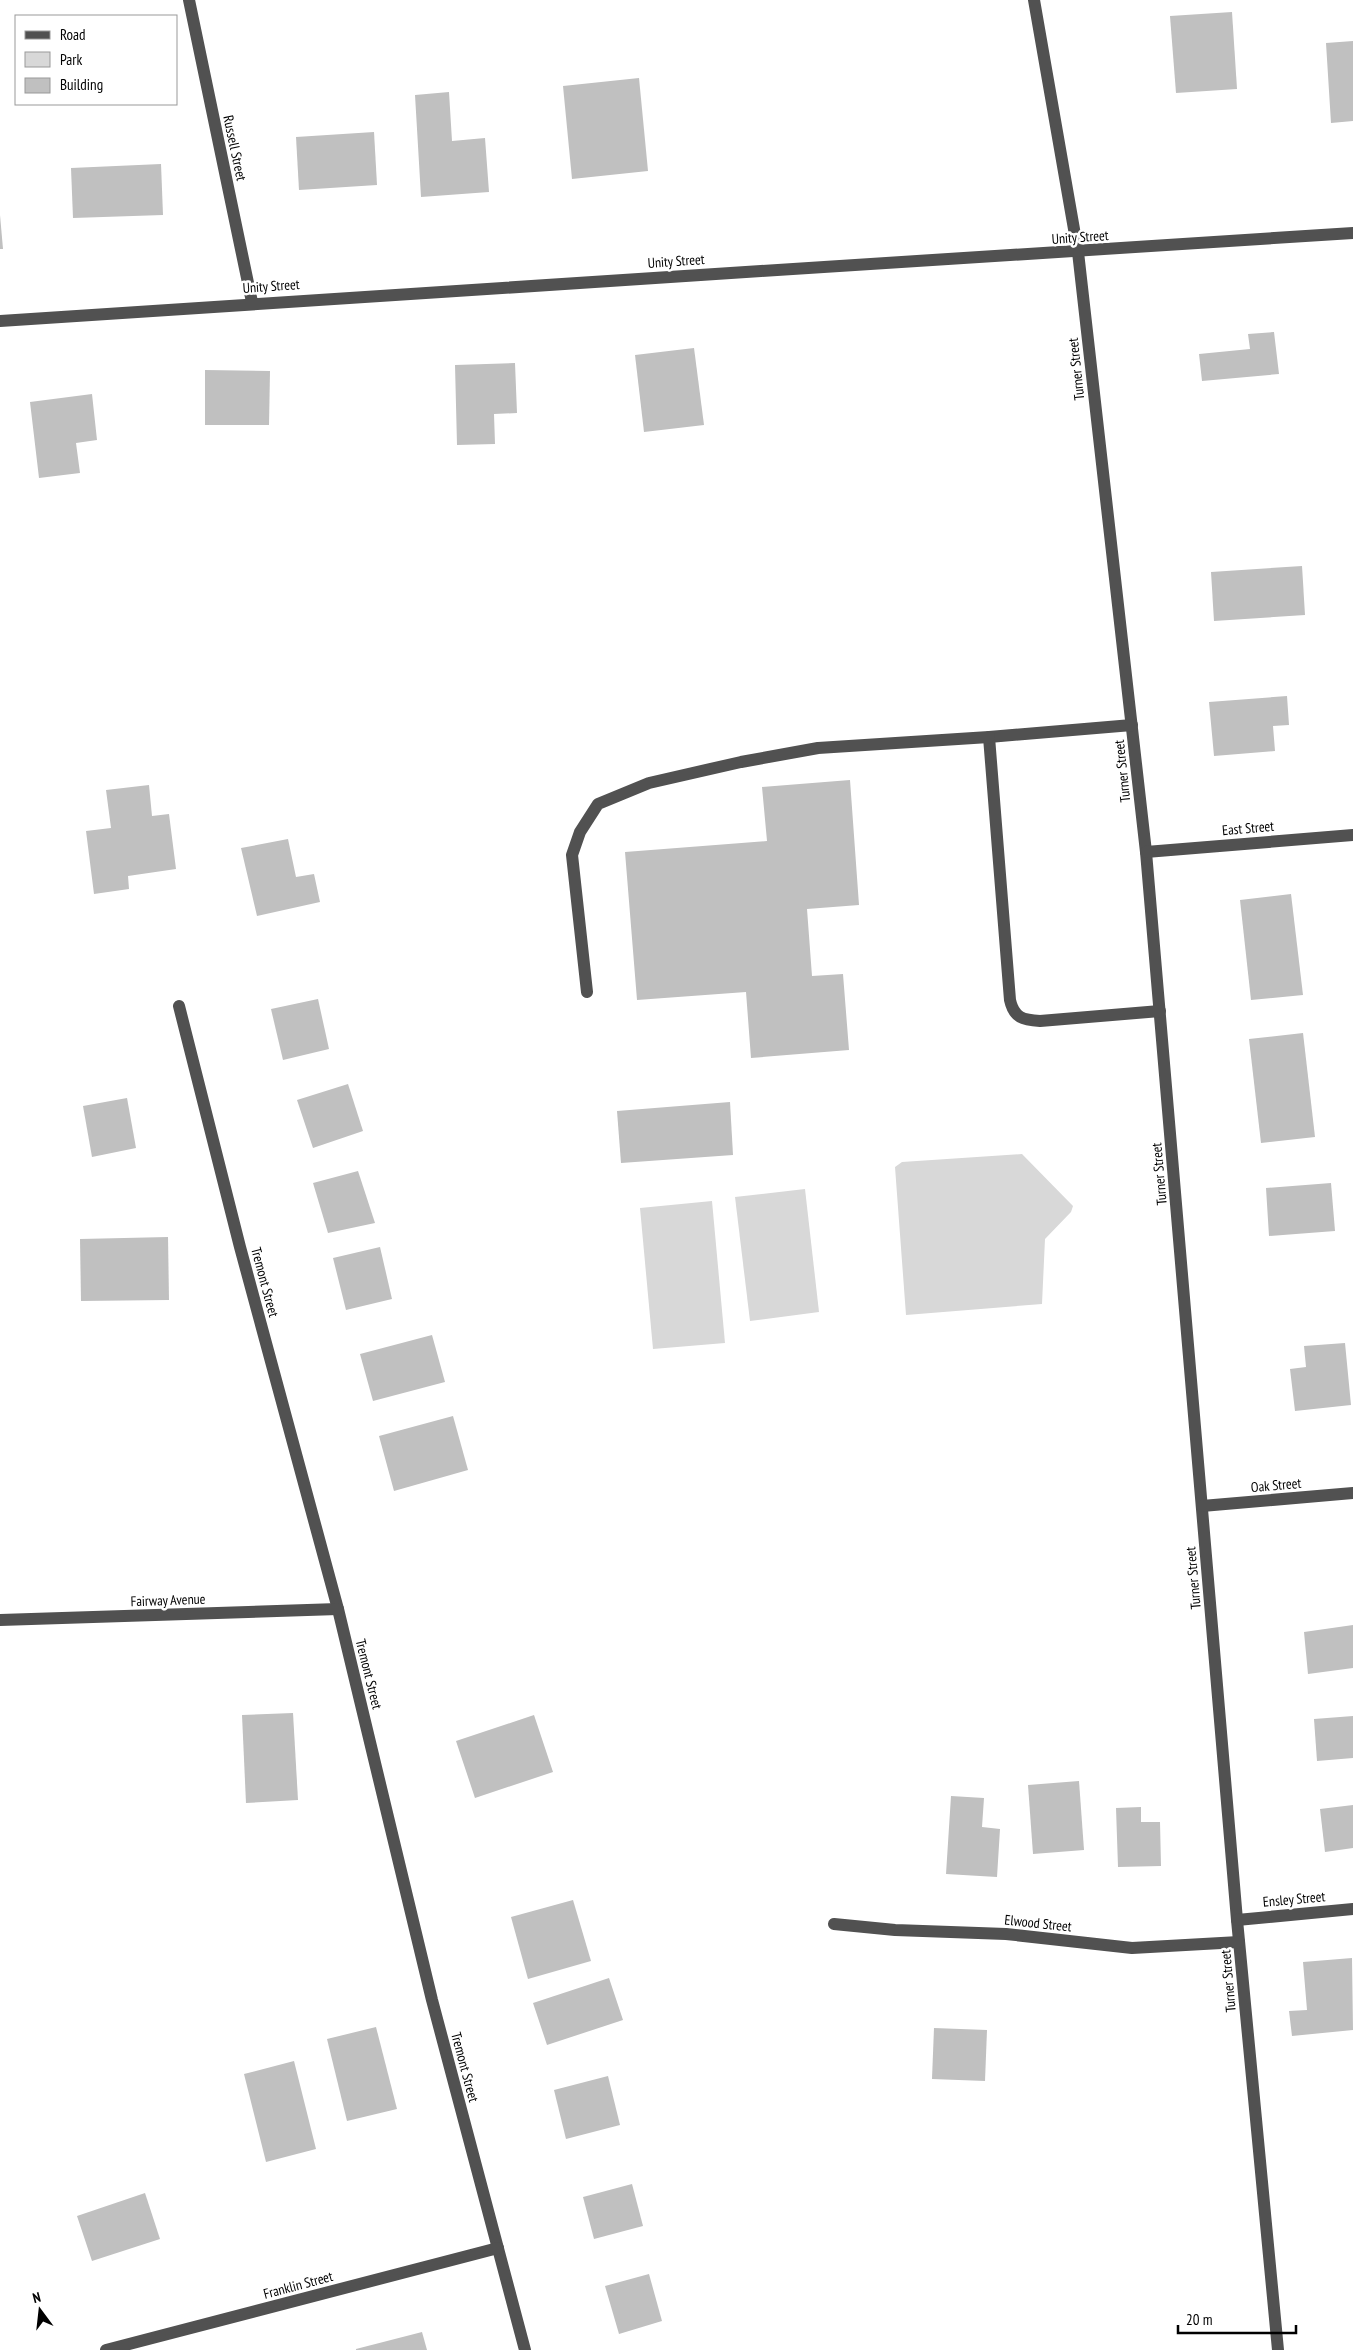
<svg xmlns="http://www.w3.org/2000/svg" width="1353" height="2350" viewBox="0 0 1353 2350" font-family="'PT Sans Narrow',sans-serif">
	<style>
		.green { fill: #d8d8d8 }
		.building { fill: #c0c0c0 }
		.lines { fill: none; stroke-linecap: round; stroke-linejoin: round }
		.minor { stroke: #515151; stroke-width: 12 }
		.labels { text-anchor: middle; dominant-baseline: central; stroke-width: 5; stroke-linejoin: round; paint-order: stroke }
		.street-label { font-size: 14px; fill: #000; stroke: #fff }
	</style>
	<rect width="100%" height="100%" fill="#fff"/>
	<!-- green -->
	<g class="green">
		<polygon points="1022,1154 1073,1206 1071,1212 1045,1239 1042,1304 906,1315 895,1167 902,1162"/>
		<polygon points="805,1189 819,1312 750,1321 735,1197"/>
		<polygon points="712,1201 725,1343 653,1349 640,1208"/>
	</g>
	<!-- building -->
	<g class="building">
		<polygon points="1232,12 1237,89 1176,93 1170,16"/>
		<polygon points="1353,41 1353,121 1331,123 1326,43"/>
		<polygon points="639,78 648,171 572,179 563,86"/>
		<polygon points="449,92 452,141 485,138 489,192 421,197 415,95"/>
		<polygon points="374,132 377,185 299,190 296,137"/>
		<polygon points="161,164 163,215 73,218 71,168"/>
		<polygon points="0,215 3,249 0,249"/>
		<polygon points="1274,332 1279,374 1202,381 1199,354 1250,349 1248,334"/>
		<polygon points="694,348 704,425 644,432 635,355"/>
		<polygon points="515,363 517,413 494,414 495,444 457,445 455,365"/>
		<polygon points="205,370 270,371 269,425 205,425"/>
		<polygon points="92,394 97,440 76,443 80,473 39,478 30,402"/>
		<polygon points="1302,566 1305,615 1214,621 1211,572"/>
		<polygon points="1287,696 1289,725 1273,726 1275,751 1214,756 1209,702"/>
		<polygon points="850,780 859,905 807,909 812,976 843,974 849,1050 751,1058 746,992 637,1000 625,852 767,841 762,787"/>
		<polygon points="149,785 152,816 169,814 176,869 128,876 129,889 94,894 86,831 111,828 106,790"/>
		<polygon points="288,839 296,877 314,874 320,902 257,916 241,848"/>
		<polygon points="1291,894 1303,995 1251,1000 1240,900"/>
		<polygon points="318,999 329,1049 283,1060 271,1009"/>
		<polygon points="1303,1033 1315,1137 1261,1143 1249,1039"/>
		<polygon points="348,1084 363,1131 313,1148 297,1100"/>
		<polygon points="127,1098 136,1148 92,1157 83,1106"/>
		<polygon points="730,1102 733,1155 621,1163 617,1111"/>
		<polygon points="358,1171 375,1223 328,1233 313,1183"/>
		<polygon points="1331,1183 1335,1231 1269,1236 1266,1188"/>
		<polygon points="168,1237 169,1300 81,1301 80,1239"/>
		<polygon points="380,1247 392,1299 346,1310 333,1258"/>
		<polygon points="432,1335 445,1382 373,1401 360,1354"/>
		<polygon points="1345,1343 1351,1405 1295,1411 1290,1369 1306,1367 1304,1346"/>
		<polygon points="453,1416 468,1470 394,1491 379,1436"/>
		<polygon points="1353,1625 1353,1668 1308,1674 1304,1632"/>
		<polygon points="293,1713 298,1800 246,1803 242,1715"/>
		<polygon points="534,1715 553,1772 475,1798 456,1741"/>
		<polygon points="1353,1716 1353,1758 1317,1761 1314,1719"/>
		<polygon points="1079,1781 1084,1850 1033,1854 1028,1785"/>
		<polygon points="951,1796 984,1798 982,1827 1000,1829 997,1877 946,1874"/>
		<polygon points="1353,1805 1353,1848 1325,1852 1320,1809"/>
		<polygon points="1141,1807 1141,1822 1160,1822 1161,1866 1118,1867 1116,1808"/>
		<polygon points="573,1900 591,1961 528,1979 511,1917"/>
		<polygon points="1352,1958 1353,2030 1292,2036 1289,2011 1307,2010 1303,1962"/>
		<polygon points="609,1978 623,2020 547,2045 533,2003"/>
		<polygon points="376,2027 397,2109 347,2121 327,2039"/>
		<polygon points="934,2028 987,2030 985,2081 932,2079"/>
		<polygon points="294,2061 316,2149 266,2162 244,2074"/>
		<polygon points="608,2076 620,2125 566,2139 554,2090"/>
		<polygon points="632,2184 643,2226 594,2239 583,2197"/>
		<polygon points="145,2193 160,2239 92,2261 77,2216"/>
		<polygon points="649,2274 662,2321 619,2334 605,2286"/>
		<polygon points="422,2332 427,2350 356,2350 356,2349"/>
	</g>
	<g class="lines">
		<!-- minor -->
		<g class="minor">
			<polyline points="189,0 252,302"/>
			<polyline points="1034,0 1078,252 1146,852 1237,1920 1278,2350"/>
			<path d="M0 321C451 288 902 264 1353 233"/>
			<path d="M1132 725 989 737 1010 1000C1014 1018 1023 1020 1040 1021L1160 1011"/>
			<polyline points="1146,852 1353,835"/>
			<polyline points="587,992 572,855 580,832 598,804 649,783 741,762 818,748 989,737"/>
			<polyline points="179,1006 240,1247 338,1609 432,2000 525,2350"/>
			<polyline points="1202,1506 1353,1493"/>
			<polyline points="0,1620 338,1609"/>
			<polyline points="1237,1920 1353,1909"/>
			<polyline points="834,1924 895,1930 1006,1934 1132,1948 1239,1942"/>
			<polyline points="106,2350 498,2248"/>
		</g>
	</g>
	<g class="labels">
		<!-- street labels -->
		<g class="street-label">
			<text transform="translate(235 148) rotate(78)">Russell Street</text>
			<text transform="translate(1080 237) rotate(-4)">Unity Street</text>
			<text transform="translate(676 261) rotate(-4)">Unity Street</text>
			<text transform="translate(271 286) rotate(-4)">Unity Street</text>
			<text transform="translate(1076 369) rotate(-96)">Turner Street</text>
			<text transform="translate(1122 771) rotate(-96)">Turner Street</text>
			<text transform="translate(1248 828) rotate(-5)">East Street</text>
			<text transform="translate(1159 1174) rotate(-95)">Turner Street</text>
			<text transform="translate(265 1282) rotate(75)">Tremont Street</text>
			<text transform="translate(1276 1485) rotate(-5)">Oak Street</text>
			<text transform="translate(1193 1578) rotate(-95)">Turner Street</text>
			<text transform="translate(168 1600) rotate(-2)">Fairway Avenue</text>
			<text transform="translate(369 1674) rotate(76)">Tremont Street</text>
			<text transform="translate(1294 1899) rotate(-5)">Ensley Street</text>
			<text transform="translate(1038 1923) rotate(6)">Elwood Street</text>
			<text transform="translate(1228 1981) rotate(-95)">Turner Street</text>
			<text transform="translate(465 2067) rotate(75)">Tremont Street</text>
			<text transform="translate(298 2285) rotate(-15)">Franklin Street</text>
		</g>
	</g>
	<!-- legend -->
	<rect x="15" y="15" width="162" height="90" fill="#ffffff" stroke="#999999"/>
	<rect x="25" y="31" width="25" height="8" fill="#515151" stroke="#999999"/>
	<text x="60" y="40" font-size="15" fill="#000000">Road</text>
	<rect x="25" y="52" width="25" height="15" fill="#d8d8d8" stroke="#999999"/>
	<text x="60" y="65" font-size="15" fill="#000000">Park</text>
	<rect x="25" y="78" width="25" height="15" fill="#c0c0c0" stroke="#999999"/>
	<text x="60" y="90" font-size="15" fill="#000000">Building</text>
	<!-- north arrow -->
	<g transform="translate(40 2310) rotate(345)" stroke="#ffffff" stroke-width="4" paint-order="stroke">
	<path d="M0-4L9 19L0 12L-9 19Z" fill="#000000"/>
	<text y="-8" font-size="14" font-weight="bold" text-anchor="middle" fill="#000000">N</text>
	</g>
	<!-- scale -->
	<path d="M1178 2325v8h118v-8" fill="none" stroke="#000000" stroke-width="2.5"/>
	<text x="1186" y="2325" font-size="15" fill="#000000" stroke="#ffffff" stroke-width="4" paint-order="stroke">20 m</text>
</svg>
